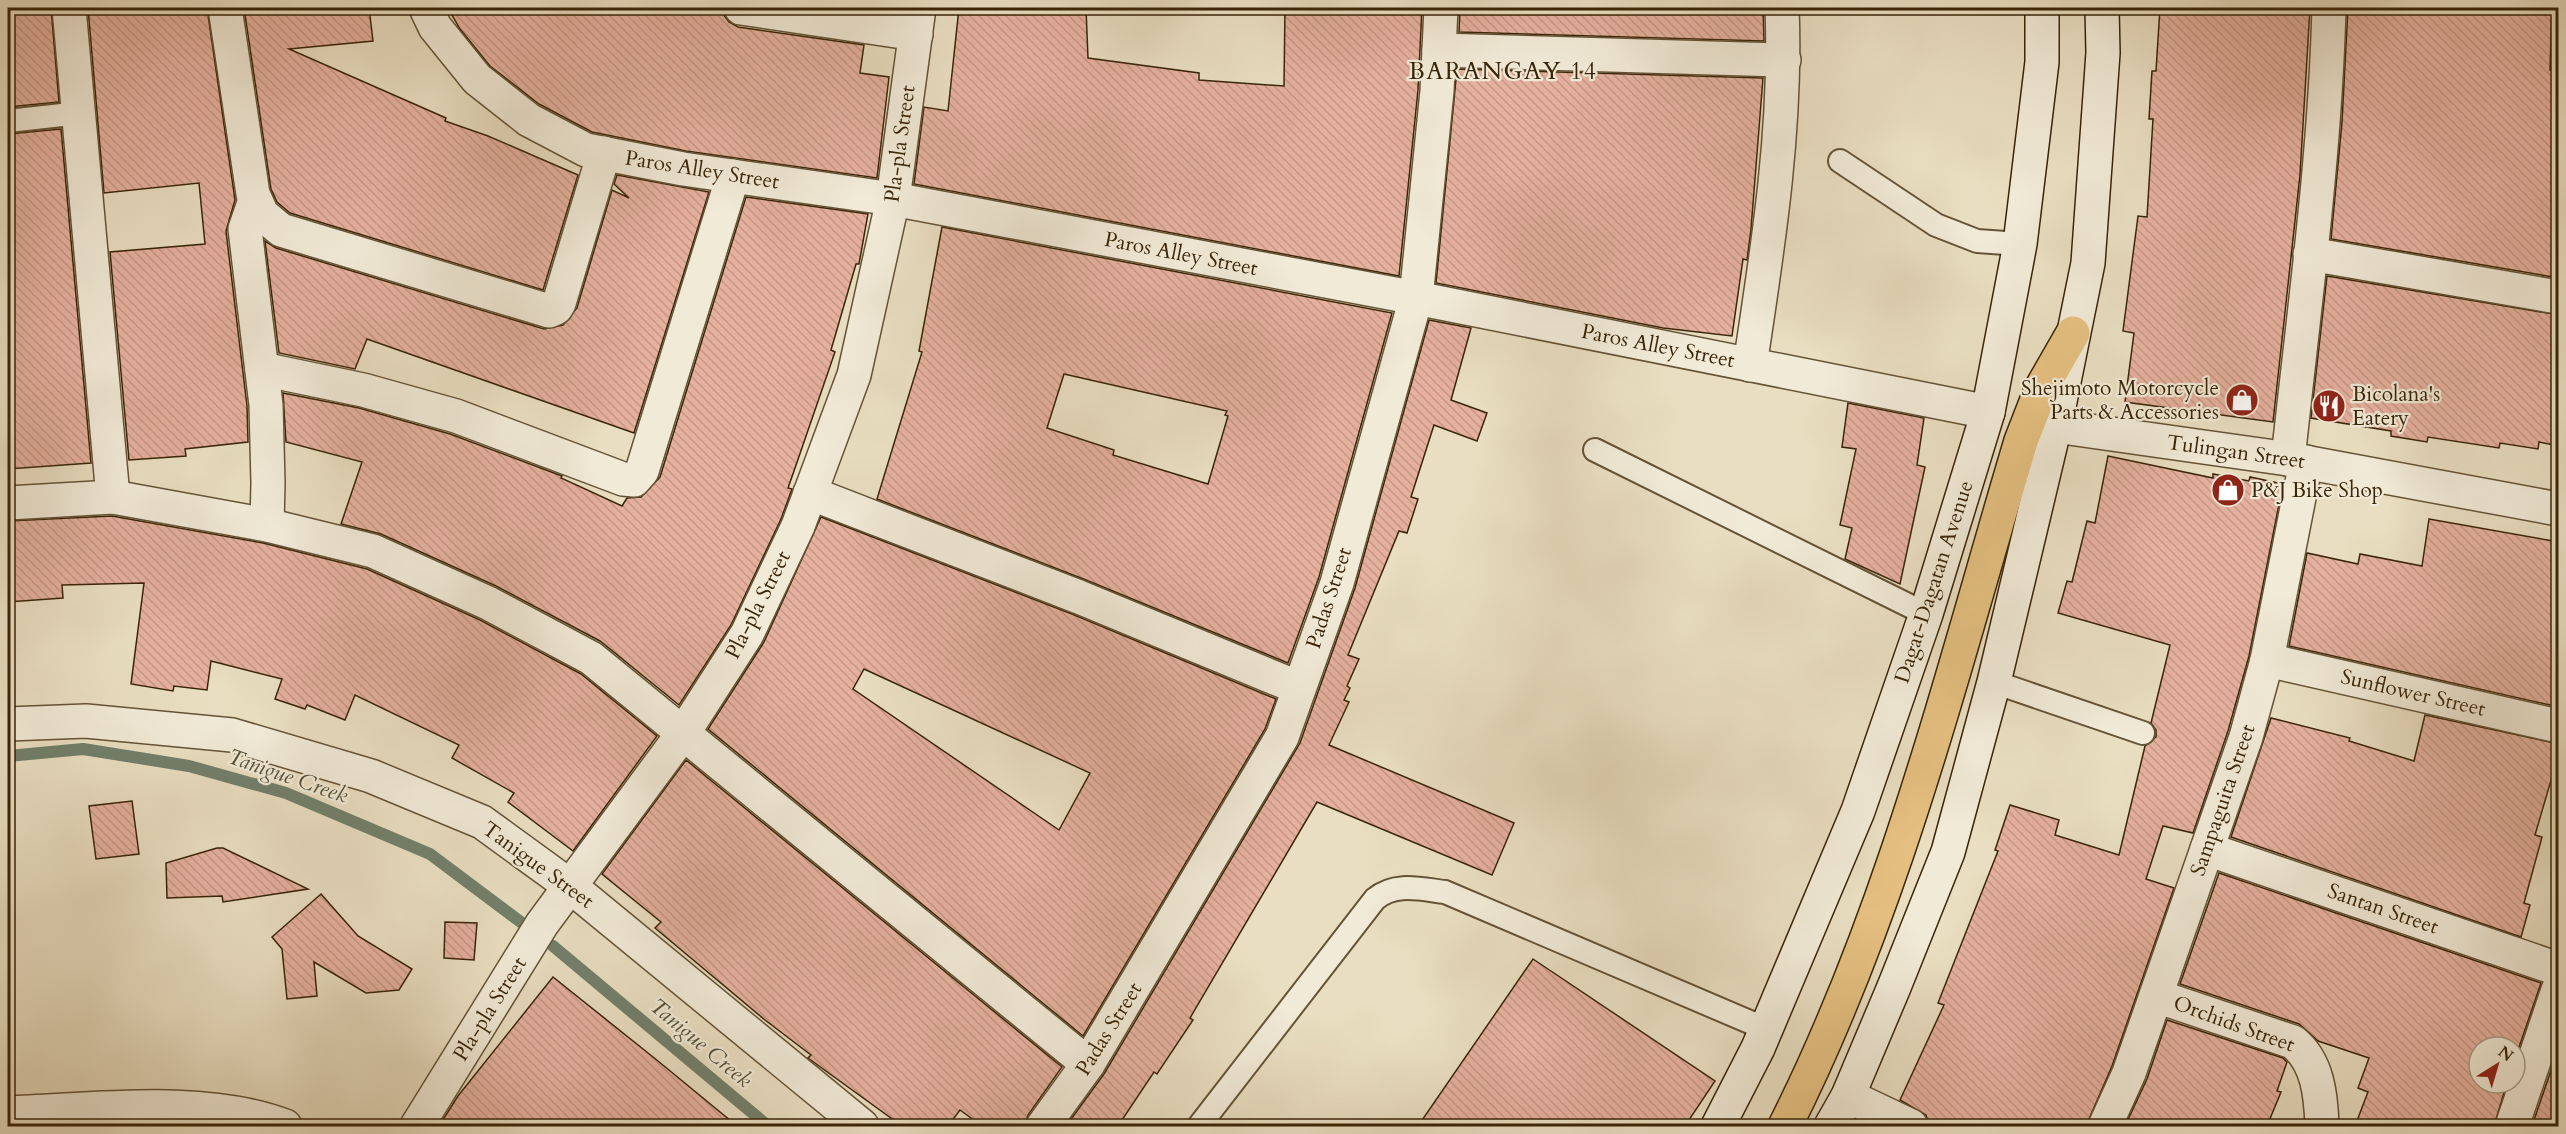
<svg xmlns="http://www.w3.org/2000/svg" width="2566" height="1134" viewBox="0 0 2566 1134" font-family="Cardo,serif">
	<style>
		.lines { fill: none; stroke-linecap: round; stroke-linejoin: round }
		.stream { stroke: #72806b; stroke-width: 12 }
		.building { fill: url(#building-back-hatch); stroke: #392507; stroke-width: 1.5; fill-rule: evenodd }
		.service-casing { stroke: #655336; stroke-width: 26 }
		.pedestrian-casing { stroke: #655336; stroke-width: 36 }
		.minor-casing { stroke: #655336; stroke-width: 36 }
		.tertiary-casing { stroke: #655336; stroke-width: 36 }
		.secondary-casing { stroke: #392507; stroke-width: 36 }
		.motorway-casing { stroke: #392507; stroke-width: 36 }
		.service { stroke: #f1ead7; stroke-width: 22 }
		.pedestrian { stroke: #f1ead7; stroke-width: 33 }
		.minor { stroke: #f1ead7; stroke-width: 33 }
		.tertiary { stroke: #f1ead7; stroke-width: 33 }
		.secondary { stroke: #f1ead7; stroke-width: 33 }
		.motorway { stroke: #e4bf80; stroke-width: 33 }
		.labels { text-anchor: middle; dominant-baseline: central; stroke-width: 4.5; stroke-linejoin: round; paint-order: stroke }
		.street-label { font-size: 21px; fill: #392507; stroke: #f1ead7 }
		.poi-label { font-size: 21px; fill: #392507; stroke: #f1ead7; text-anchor: start }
		.water-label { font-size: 22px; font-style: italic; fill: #565239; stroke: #f1ead7 }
		.quarter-label { font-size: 24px; letter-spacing: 1.5px; fill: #392507; stroke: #f1ead7 }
	</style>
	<defs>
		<pattern id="building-back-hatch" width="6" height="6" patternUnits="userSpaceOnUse" patternTransform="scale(1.5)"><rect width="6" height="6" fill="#e5b09e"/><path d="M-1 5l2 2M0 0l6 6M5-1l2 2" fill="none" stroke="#c59787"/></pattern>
	</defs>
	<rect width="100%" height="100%" fill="#e9dec1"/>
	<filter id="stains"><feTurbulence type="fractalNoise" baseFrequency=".00333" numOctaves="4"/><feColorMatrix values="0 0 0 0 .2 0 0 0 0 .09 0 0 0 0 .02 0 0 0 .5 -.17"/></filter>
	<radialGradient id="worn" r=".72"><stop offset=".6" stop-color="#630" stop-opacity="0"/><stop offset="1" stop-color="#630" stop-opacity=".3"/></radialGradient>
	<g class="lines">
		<!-- stream -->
		<g class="stream">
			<polyline points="8,756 83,749 189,766 286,793 430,854 526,926"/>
			<polyline points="553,946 768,1126"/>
		</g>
	</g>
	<!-- building -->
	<g class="building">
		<polygon points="8,8 51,8 59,102 8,107"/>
		<polygon points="88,8 207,8 235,200 226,231 247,406 248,442 185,449 186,456 129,460 110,252 205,244 199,183 104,193"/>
		<polygon points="244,8 369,8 373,41 289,49 446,118 445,121 488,136 578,175 543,290 290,213 277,202 271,189"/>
		<polygon points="448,8 692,8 723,14 729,22 738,27 864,45 860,73 889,77 877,178 686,151 592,132 539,104 490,66 460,29"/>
		<polygon points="959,8 1086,8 1088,58 1199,73 1199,80 1284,86 1285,8 1422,8 1418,90 1399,276 914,184 924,107 948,111"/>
		<polygon points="1460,8 1763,8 1764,41 1459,32"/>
		<polygon points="2160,8 2310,8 2300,175 2273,422 2125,402 2134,333 2123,331 2138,216 2147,217 2153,119 2149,119 2152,71 2156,71"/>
		<polygon points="2348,8 2552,8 2550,70 2559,71 2559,278 2331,239 2342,122"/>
		<polygon points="1457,69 1763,78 1751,229 1747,260 1743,259 1732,336 1663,328 1436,283"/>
		<polygon points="61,129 91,463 8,469 8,230 13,230 8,134"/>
		<polygon points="617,175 709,192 634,433 367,339 355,369 279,353 265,241 276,248 544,329 563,325 577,308 612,190 629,198 614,184"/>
		<polygon points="746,197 868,214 859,264 856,264 831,350 835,352 794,471 788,488 792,489 781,519 731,625 679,705 600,641 496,586 381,534 341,524 362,462 286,442 283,393 359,408 450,434 562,476 561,478 622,506 627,498 641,497 660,477"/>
		<path d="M942 227 1392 313 1319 577 1288 663 1086 580 877 499 922 352 919 351ZM1064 374 1227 411 1225 415 1228 416 1208 484 1113 455 1114 450 1047 428Z"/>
		<polygon points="2327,276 2559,315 2559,446 2539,442 2538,449 2500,443 2499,448 2428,437 2427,442 2391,436 2391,431 2311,418"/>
		<polygon points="1429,320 1471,328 1451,400 1487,413 1477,441 1434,425 1411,497 1418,499 1407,533 1399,531 1348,655 1359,659 1347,686 1350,688 1344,700 1349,702 1329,745 1514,823 1492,875 1317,802 1190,1018 1193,1020 1157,1074 1154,1072 1118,1126 1066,1126 1104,1074 1300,743 1355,588"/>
		<polygon points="1848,403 1924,418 1917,465 1925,467 1900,584 1845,559 1852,528 1840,525 1856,449 1842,447"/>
		<polygon points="2108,456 2213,478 2213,474 2249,481 2250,477 2283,484 2249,656 2228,731 2193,833 2163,826 2146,879 2174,888 2112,1066 2086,1126 1929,1126 1926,1115 1900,1100 1944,1005 1938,1003 1998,851 1995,850 2010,805 2059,820 2055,835 2119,855 2145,746 2156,737 2156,730 2151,723 2170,645 2058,613 2067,581 2072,582 2087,521 2095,523"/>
		<polygon points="112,516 263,543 367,569 480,620 581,674 657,736 573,851 508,802 514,793 452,758 459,745 355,695 345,720 307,705 305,709 275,699 282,679 211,661 207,690 174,686 173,691 131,684 144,583 62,585 63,598 8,602 8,521"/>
		<path d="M821 517 1072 614 1276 699 1265 729 1083 1036 708 729 764 642ZM864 669 1090 773 1059 830 853 689Z"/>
		<polygon points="2429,519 2559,542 2559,707 2289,646 2307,553 2358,564 2360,554 2422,566"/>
		<polygon points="2425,715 2559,744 2559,753 2535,835 2542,837 2524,903 2530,905 2521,937 2231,837 2271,718 2350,738 2349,741 2414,761"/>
		<polygon points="686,760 1062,1067 1028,1115 1025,1126 982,1126 960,1110 948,1126 902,1126 808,1058 811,1055 765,1020 655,928 661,922 602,874"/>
		<polygon points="132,801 139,854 96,859 89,806"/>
		<polygon points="217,848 223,848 308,889 223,902 222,896 167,898 166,863"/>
		<polygon points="2219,873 2541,983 2515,1059 2515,1047 2479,1047 2479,1083 2507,1083 2494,1126 2355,1126 2368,1092 2358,1088 2369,1058 2318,1041 2299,1024 2180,984"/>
		<polygon points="321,894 358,936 412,969 399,990 366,993 314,962 317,996 287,999 282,949 272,937"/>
		<polygon points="445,922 477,923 474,960 444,958"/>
		<polygon points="1533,959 1715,1081 1685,1126 1418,1126"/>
		<polygon points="553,977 658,1061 737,1126 439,1126 458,1096"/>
		<polygon points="2167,1020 2283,1058 2287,1062 2277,1091 2281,1092 2267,1126 2125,1126 2147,1079"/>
		<polygon points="2559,1047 2559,1126 2532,1126"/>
	</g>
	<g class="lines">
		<!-- service casing -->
		<g class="service-casing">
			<g id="service">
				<polyline points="8,121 62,115"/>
				<polyline points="1840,161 1936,225 1977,241 2020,244"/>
				<polyline points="1595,450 1926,614"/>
				<polyline points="1994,682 2143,733"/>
				<path d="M1199 1126 1375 899C1395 882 1420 889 1445 892L1766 1029"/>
			</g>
		</g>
		<!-- pedestrian casing -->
		<g class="pedestrian-casing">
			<g id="pedestrian">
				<polyline points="225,8 253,194 262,214 281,230 549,311 556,308 559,303 604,153"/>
				<polyline points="255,200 245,229 266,405 268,483 267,525"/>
				<polyline points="262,369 363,390 456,416 623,479 634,480 642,471 733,176"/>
			</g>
		</g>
		<!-- minor casing -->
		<g class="minor-casing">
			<g id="minor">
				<polyline points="69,8 113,497"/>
				<polyline points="426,8 435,27 477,79 529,120 586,150 683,169 893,199 1416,298 1988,412"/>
				<polyline points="741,8 916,34"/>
				<polyline points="1439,50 1784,60"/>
				<polyline points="2310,254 2558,297"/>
				<path d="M1750 365C1768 247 1787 127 1782 8"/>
				<path d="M2288 459C2304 309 2325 158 2329 8"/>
				<polyline points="810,493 1079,597 1299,688"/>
				<polyline points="8,503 113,497 267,525 373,551 488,603 591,658 1088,1064"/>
				<polyline points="2267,660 2558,726"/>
				<polyline points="2207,849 2558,969"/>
				<path d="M2156 996 2293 1042C2318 1062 2321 1096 2322 1126"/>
				<polyline points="1848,1096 1911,1126"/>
				<path d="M8 1113C95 1110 204 1095 285 1126"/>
				<polyline points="417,1126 542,924 684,732 747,634 798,526 854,375 893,199 919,8"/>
				<polyline points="1043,1126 1088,1064 1282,737 1337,583 1416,298 1437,91 1441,8"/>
				<polyline points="2105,1126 2129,1073 2246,737 2267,660 2306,462"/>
				<polyline points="2512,1126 2558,990"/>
			</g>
		</g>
		<!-- tertiary casing -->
		<g class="tertiary-casing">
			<g id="tertiary">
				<polyline points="2055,426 2288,459 2558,509"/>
				<polyline points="8,724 86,721 232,735 371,776 482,822 570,886 862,1126"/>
			</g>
		</g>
		<!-- secondary casing -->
		<g class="secondary-casing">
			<g id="secondary">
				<polyline points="1718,1126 1758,1048 1858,811 1926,614 1988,412 2020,244 2042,62 2042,8"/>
				<polyline points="1831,1126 1848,1096 1894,987 1948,852 1994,682 2055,426 2088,263 2103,53 2102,8"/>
			</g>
		</g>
		<!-- motorway casing -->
		<g class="motorway-casing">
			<path id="motorway" d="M1785 1126C1894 910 1952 672 2021 441L2042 387 2073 333"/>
		</g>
		<!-- service -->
		<use href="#service" class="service"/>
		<!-- pedestrian -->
		<use href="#pedestrian" class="pedestrian"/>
		<!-- minor -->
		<use href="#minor" class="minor"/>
		<!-- tertiary -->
		<use href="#tertiary" class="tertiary"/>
		<!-- secondary -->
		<use href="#secondary" class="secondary"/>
		<!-- motorway -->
		<use href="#motorway" class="motorway"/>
	</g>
	<!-- icons -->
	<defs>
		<g id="shop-disc" transform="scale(1.725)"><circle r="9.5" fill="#8f2418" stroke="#f1ead7"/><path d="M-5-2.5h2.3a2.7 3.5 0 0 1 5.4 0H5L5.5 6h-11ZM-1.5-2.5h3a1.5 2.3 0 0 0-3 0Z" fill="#fff"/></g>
		<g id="restaurant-disc" transform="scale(1.725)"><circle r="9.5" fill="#8f2418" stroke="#f1ead7"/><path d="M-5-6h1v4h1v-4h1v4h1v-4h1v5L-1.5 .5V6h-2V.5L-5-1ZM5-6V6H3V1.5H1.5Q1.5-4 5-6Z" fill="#fff"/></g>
	</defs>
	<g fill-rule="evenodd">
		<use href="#shop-disc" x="2242" y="400"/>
		<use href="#restaurant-disc" x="2329" y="406"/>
		<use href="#shop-disc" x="2228" y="490"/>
	</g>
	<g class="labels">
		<!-- street labels -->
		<g class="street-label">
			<text transform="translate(900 144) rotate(-82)">Pla-pla Street</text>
			<text transform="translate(702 170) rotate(9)">Paros Alley Street</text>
			<text transform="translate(1181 254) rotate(11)">Paros Alley Street</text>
			<text transform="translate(1658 346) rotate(11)">Paros Alley Street</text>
			<text transform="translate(2236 452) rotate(8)">Tulingan Street</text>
			<text transform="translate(1934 582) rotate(-72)">Dagat-Dagatan Avenue</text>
			<text transform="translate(1329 598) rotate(-72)">Padas Street</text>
			<text transform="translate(758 605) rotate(-63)">Pla-pla Street</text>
			<text transform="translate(2413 693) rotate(13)">Sunflower Street</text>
			<text transform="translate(2223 800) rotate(-71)">Sampaguita Street</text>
			<text transform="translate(538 865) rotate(36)">Tanigue Street</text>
			<text transform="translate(2383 909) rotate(19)">Santan Street</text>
			<text transform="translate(490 1009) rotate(-58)">Pla-pla Street</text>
			<text transform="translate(2234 1024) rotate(20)">Orchids Street</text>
			<text transform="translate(1109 1029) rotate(-58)">Padas Street</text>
		</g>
		<!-- poi labels -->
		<g class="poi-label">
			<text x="2219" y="388" text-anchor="end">Shejimoto Motorcycle<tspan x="2219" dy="24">Parts &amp; Accessories</tspan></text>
			<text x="2352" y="394">Bicolana's<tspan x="2352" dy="24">Eatery</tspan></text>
			<text x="2251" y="490">P&amp;J Bike Shop</text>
		</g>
		<!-- water labels -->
		<g class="water-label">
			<text transform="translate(288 776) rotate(19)">Tanigue Creek</text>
			<text transform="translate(701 1043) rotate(40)">Tanigue Creek</text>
		</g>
		<!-- quarter labels -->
		<g class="quarter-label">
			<text x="1503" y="71">BARANGAY 14</text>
		</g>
	</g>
	<!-- margin -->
	<rect width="2566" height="1134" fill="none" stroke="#e9dec1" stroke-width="30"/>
	<rect x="9" y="9" width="2548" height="1116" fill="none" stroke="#392507" stroke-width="3"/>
	<rect x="15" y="15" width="2536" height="1104" fill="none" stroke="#392507" stroke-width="1.5"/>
	<!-- north arrow -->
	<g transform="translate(2497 1065) rotate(37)"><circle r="28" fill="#f1ead7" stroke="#a79b84" stroke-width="1.5"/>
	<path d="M0-4.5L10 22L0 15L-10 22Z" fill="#8f2418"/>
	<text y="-9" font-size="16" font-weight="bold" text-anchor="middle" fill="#392507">N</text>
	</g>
	<rect width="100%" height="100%" filter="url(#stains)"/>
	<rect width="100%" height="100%" fill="url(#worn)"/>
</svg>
